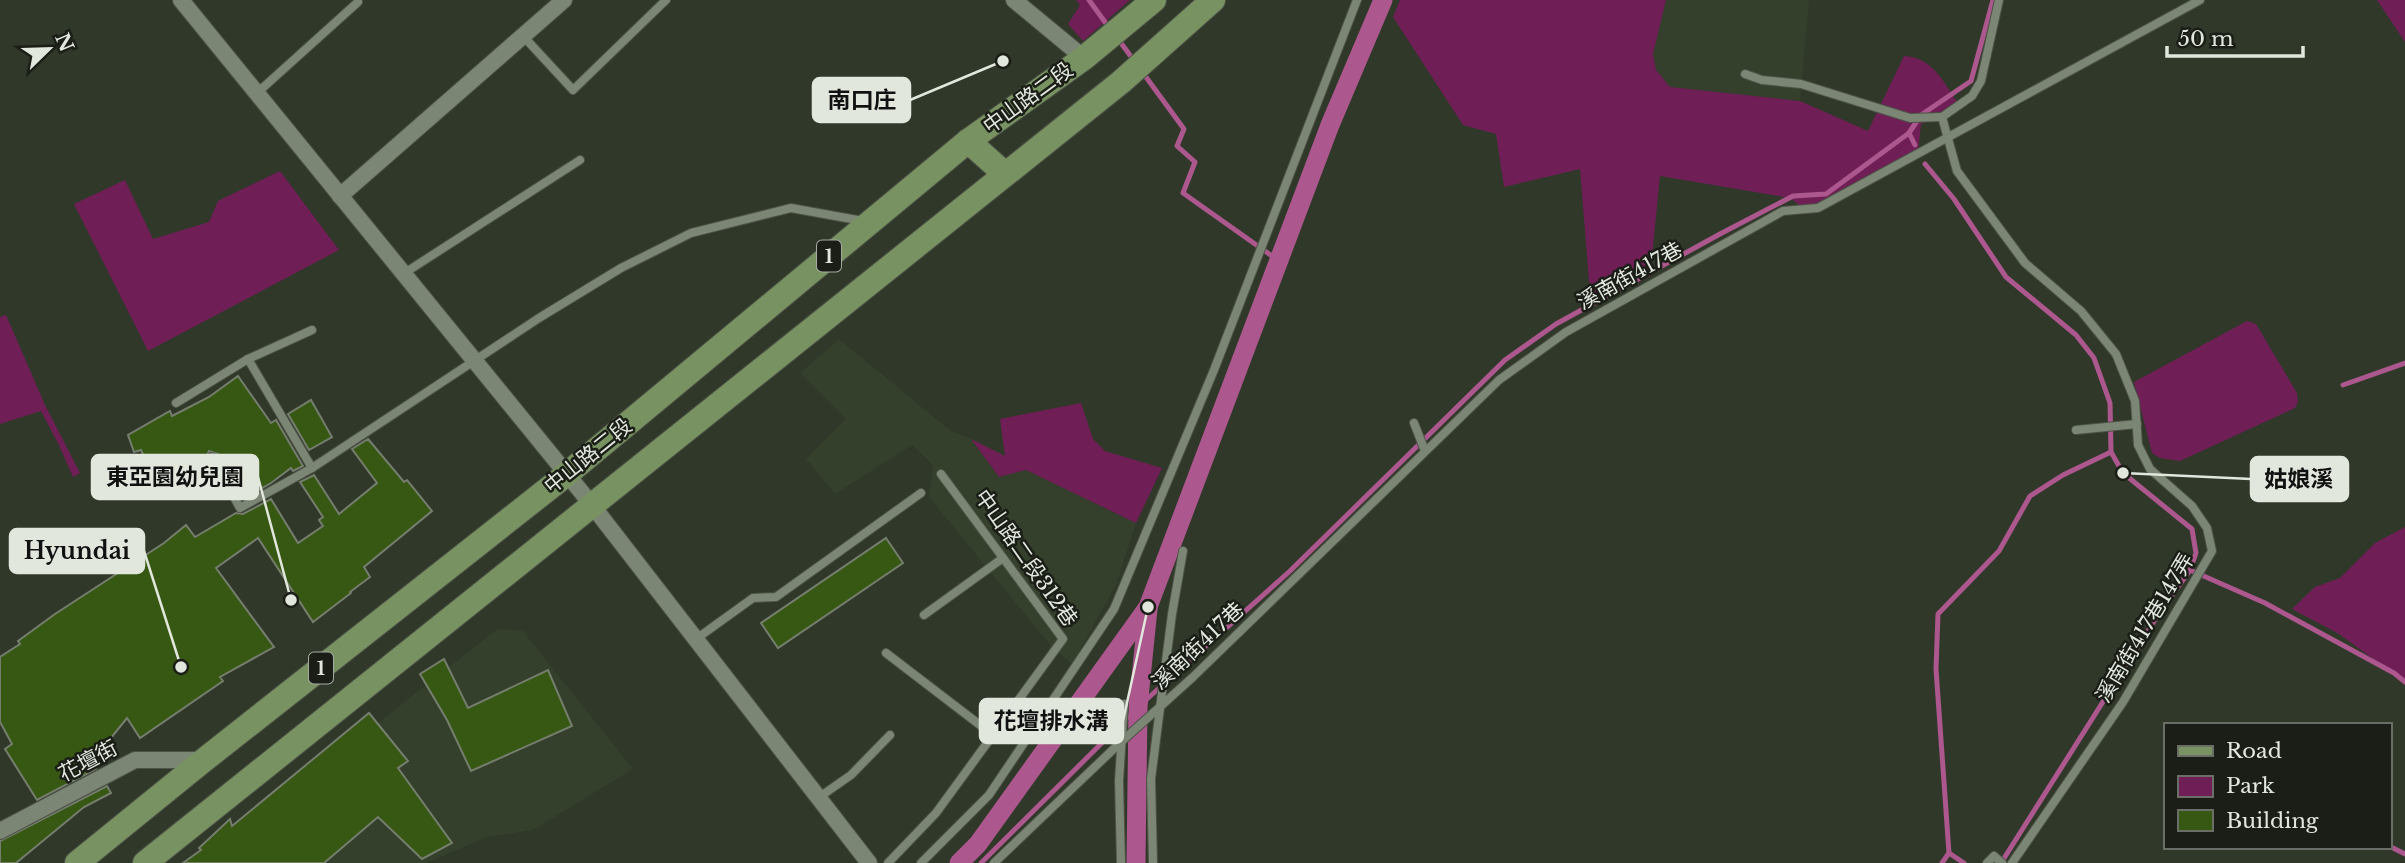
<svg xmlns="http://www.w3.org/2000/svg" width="2405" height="863" viewBox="0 0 2405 863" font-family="'Libre Baskerville','Noto Sans TC',serif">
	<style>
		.built { fill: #34402b }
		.green { fill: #6f1f56 }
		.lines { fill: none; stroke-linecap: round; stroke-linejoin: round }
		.stream { stroke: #ac578d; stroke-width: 5 }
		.canal { stroke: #ac578d; stroke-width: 19 }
		.building { fill: #375812; stroke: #757e6e; stroke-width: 2 }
		.service-casing { stroke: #4d5347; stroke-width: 10 }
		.minor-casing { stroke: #4d5347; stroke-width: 18 }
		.primary-casing { stroke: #4d5347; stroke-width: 26 }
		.service { stroke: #7c8675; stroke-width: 8 }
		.minor { stroke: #7c8675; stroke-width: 16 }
		.primary { stroke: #789361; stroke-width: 24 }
		.labels { text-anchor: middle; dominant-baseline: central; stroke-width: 5; stroke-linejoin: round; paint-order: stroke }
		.shield { fill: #1a1e17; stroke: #a6aba2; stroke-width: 2 }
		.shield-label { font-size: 19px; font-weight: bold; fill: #e2e7de }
		.street-label { font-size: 21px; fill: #e2e7de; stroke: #1a1e17 }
		.leader { fill: none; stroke: #e2e7de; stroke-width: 2.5 }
		.callout-dot { fill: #e2e7de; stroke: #1a1e17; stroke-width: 2.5 }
		.callout { fill: #e2e7de; stroke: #e2e7de; stroke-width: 2.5 }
		.callout-label { font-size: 23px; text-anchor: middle; font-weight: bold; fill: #111 }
	</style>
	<rect width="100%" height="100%" fill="#303829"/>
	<!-- built -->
	<g class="built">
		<polygon points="1666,0 1809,0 1800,101 1670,87 1656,70 1653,54"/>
		<polygon points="839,339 951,431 971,439 999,477 1026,470 1136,523 1116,585 1072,664 1051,646 929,497 933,465 912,445 835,494 806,459 846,419 800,373"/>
		<polygon points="497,629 523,631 633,769 533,830 487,837 426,863 201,863"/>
	</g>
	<!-- green -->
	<g class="green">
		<polygon points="1076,0 1130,0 1083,41 1068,24 1080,5"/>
		<path d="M1400 0H1666L1653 54 1656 70 1670 87 1800 101 1868 131 1904 56C1933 57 1944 83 1959 105L1921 124 1918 153 1807 211 1790 198 1660 176 1650 276 1591 306 1580 169 1504 187 1496 134 1463 125 1393 17Z"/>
		<polygon points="2377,0 2405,0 2405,42"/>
		<polygon points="280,171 339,250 148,351 74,204 125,180 153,239 209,222 218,201"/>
		<polygon points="6,315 45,405 80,473 73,477 59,445 41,411 0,424 0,317"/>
		<polygon points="2247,321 2256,324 2297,393 2298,402 2295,408 2180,461 2160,458 2152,453 2134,382"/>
		<polygon points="1081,403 1093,439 1105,451 1162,468 1136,523 1026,470 999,477 971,439 1005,456 1000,419"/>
		<polygon points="2405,527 2405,682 2339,634 2292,609 2315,587 2340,578 2375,543"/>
	</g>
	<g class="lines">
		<!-- stream -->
		<g class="stream">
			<polyline points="1089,0 1110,29"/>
			<polyline points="1118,39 1135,62"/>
			<polyline points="1143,73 1184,129 1177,146 1195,162 1183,193 1279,261"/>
			<polyline points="1915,145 1909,133 1921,115 1971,81 1993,0"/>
			<polyline points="1925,164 1954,199 2006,277 2076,335 2094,358 2110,403 2111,452 2123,473 2192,529 2196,553 2190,570 2156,618 2001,863"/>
			<polyline points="2343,385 2405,363"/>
			<polyline points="2190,570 2265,603 2394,673 2405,682"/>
			<polyline points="2389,846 2405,854"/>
			<polyline points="1949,853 1964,863"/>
			<polyline points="981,863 1138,707 1290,571 1505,360 1556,324 1720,234 1793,196 1826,194 1909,133"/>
			<polyline points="1942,863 1949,853 1936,669 1938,614 1999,551 2030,496 2063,475 2111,452"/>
		</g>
		<!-- canal -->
		<g class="canal">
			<polyline points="959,863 978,844 1148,607 1330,125 1383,0"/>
			<polyline points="1136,863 1138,707 1148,609"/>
		</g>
	</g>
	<!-- building -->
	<g class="building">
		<polygon points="238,376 271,423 276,420 303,466 293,471 291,468 271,483 243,499 218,454 209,451 206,458 215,476 164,499 141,450 134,452 128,435 170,411 172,416 209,397"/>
		<polygon points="311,400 332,437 309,450 288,414"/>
		<polygon points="368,439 404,482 407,480 432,511 364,567 370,577 350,592 351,593 313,622 258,538 216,568 274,647 220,677 223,681 140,738 127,718 98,754 90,760 96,769 37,800 5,749 12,744 0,722 0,657 20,644 18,641 55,614 164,543 186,525 195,537 236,513 243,514 271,499 298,543 323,526 319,520 323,517 300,482 314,475 339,514 377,483 352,449"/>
		<polygon points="886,538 903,563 778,648 761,623"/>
		<polygon points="444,659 468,708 548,670 572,726 471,771 447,720 420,674"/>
		<polygon points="369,713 408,761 398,768 452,843 422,859 378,817 324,863 183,863 201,850 199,848 230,819 232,826"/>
		<polygon points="107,786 111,793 84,807 16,863 0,863 0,841"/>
	</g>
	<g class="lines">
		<!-- service casing -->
		<g class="service-casing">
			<g id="service">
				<polyline points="1999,0 1981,81 1972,96 1942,117 1957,171 2025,263 2081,311 2116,354 2135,401 2138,445 2150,469 2192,506 2207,528 2212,551 2123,702 2012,863"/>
				<polyline points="524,37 573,90 666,0"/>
				<polyline points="1745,74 1762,80 1801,84 1910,118 1942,117"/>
				<polyline points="257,93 358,2"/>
				<polyline points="403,274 580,160"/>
				<polyline points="248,359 312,468"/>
				<polyline points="176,403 248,359 312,330"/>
				<polyline points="1414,423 1425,451"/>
				<polyline points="2076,430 2137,424"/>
				<polyline points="212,457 240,508 312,468 539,318 621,268 691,233 791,208 863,221"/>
				<polyline points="924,615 1003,558"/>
				<polyline points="696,639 753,598 776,597 921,493"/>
				<polyline points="886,653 993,735"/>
				<polyline points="818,798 851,775 890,735"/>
				<polyline points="888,863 936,813 1063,639 941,474"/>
				<polyline points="921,863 989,795 1114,609 1214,370 1357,0"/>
				<polyline points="994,863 1122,741 1193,677 1499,380 1566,332 1783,211 1818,208 2200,0"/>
				<polyline points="1121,863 1119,781 1124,704"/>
				<polyline points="1153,863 1151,779 1172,614 1183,551"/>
				<polyline points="1987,863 1994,856 2002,863"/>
			</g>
		</g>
		<!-- minor casing -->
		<g class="minor-casing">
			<g id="minor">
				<polyline points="181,0 592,505 869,863"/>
				<polyline points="1014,0 1084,58"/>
				<polyline points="340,196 564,0"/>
				<polyline points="0,831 135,760 204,760"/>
			</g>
		</g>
		<!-- primary casing -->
		<g class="primary-casing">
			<g id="primary">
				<polyline points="968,141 1005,174"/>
				<polyline points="77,863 204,760 567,474 968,141 1084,58 1154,0"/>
				<polyline points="145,863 1121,82 1213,0"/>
			</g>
		</g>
		<!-- service -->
		<use href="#service" class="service"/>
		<!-- minor -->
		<use href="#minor" class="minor"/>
		<!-- primary -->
		<use href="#primary" class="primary"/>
	</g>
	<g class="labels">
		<!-- shield labels -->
		<g class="shield">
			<rect x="817" y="240.5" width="24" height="31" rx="5"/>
			<rect x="309" y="652.5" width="24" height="31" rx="5"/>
		</g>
		<g class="shield-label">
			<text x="829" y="256">1</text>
			<text x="321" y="668">1</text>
		</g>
		<!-- street labels -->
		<g class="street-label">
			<text transform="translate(1028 98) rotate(-36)">中山路二段</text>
			<text transform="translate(1630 276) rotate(-29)">溪南街417巷</text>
			<text transform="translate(588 456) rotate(-39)">中山路二段</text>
			<text transform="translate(1026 558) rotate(55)">中山路二段312巷</text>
			<text transform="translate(2145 628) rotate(-59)">溪南街417巷147弄</text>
			<text transform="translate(1198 646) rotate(-43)">溪南街417巷</text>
			<text transform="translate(88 761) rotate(-28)">花壇街</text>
		</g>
	</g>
	<!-- callouts -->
	<path class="leader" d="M1003 61L910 100M291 600L258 477M2123 473L2251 479M181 667L144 551M1148 607L1123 721"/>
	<g class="callout-dot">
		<circle cx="1003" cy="61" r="7"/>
		<circle cx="291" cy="600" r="7"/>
		<circle cx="2123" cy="473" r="7"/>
		<circle cx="181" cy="667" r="7"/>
		<circle cx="1148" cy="607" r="7"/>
	</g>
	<g class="callout">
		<rect x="813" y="78" width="97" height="44" rx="7"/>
		<rect x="92" y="455" width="166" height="44" rx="7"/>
		<rect x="2251" y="457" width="97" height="44" rx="7"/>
		<rect x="10" y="529" width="134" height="44" rx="7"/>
		<rect x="980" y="699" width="143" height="44" rx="7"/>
	</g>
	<g class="callout-label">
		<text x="862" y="108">南口庄</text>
		<text x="175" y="485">東亞園幼兒園</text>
		<text x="2299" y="487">姑娘溪</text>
		<text x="77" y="559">Hyundai</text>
		<text x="1051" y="729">花壇排水溝</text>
	</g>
	<!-- legend -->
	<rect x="2164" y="723" width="228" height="126" fill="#1a1e17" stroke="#6a6e67" stroke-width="2"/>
	<rect x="2178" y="746" width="35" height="10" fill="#789361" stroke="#6a6e67" stroke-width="2"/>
	<text x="2226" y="758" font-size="21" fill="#e2e7de">Road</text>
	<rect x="2178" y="776" width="35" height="21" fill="#6f1f56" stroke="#6a6e67" stroke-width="2"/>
	<text x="2226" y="793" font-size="21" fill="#e2e7de">Park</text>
	<rect x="2178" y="810" width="35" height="21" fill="#375812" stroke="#6a6e67" stroke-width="2"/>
	<text x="2226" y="828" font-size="21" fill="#e2e7de">Building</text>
	<!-- north arrow -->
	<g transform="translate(49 49) rotate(67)" stroke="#1a1e17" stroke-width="5" paint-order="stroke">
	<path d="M0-5L12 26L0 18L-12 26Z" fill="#e2e7de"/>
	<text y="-10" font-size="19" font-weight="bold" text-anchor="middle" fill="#e2e7de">N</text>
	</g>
	<!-- scale -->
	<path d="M2167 46v10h136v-10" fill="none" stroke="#e2e7de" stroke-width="3.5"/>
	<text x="2178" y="46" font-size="21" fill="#e2e7de" stroke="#1a1e17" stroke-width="5" paint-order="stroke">50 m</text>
</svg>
